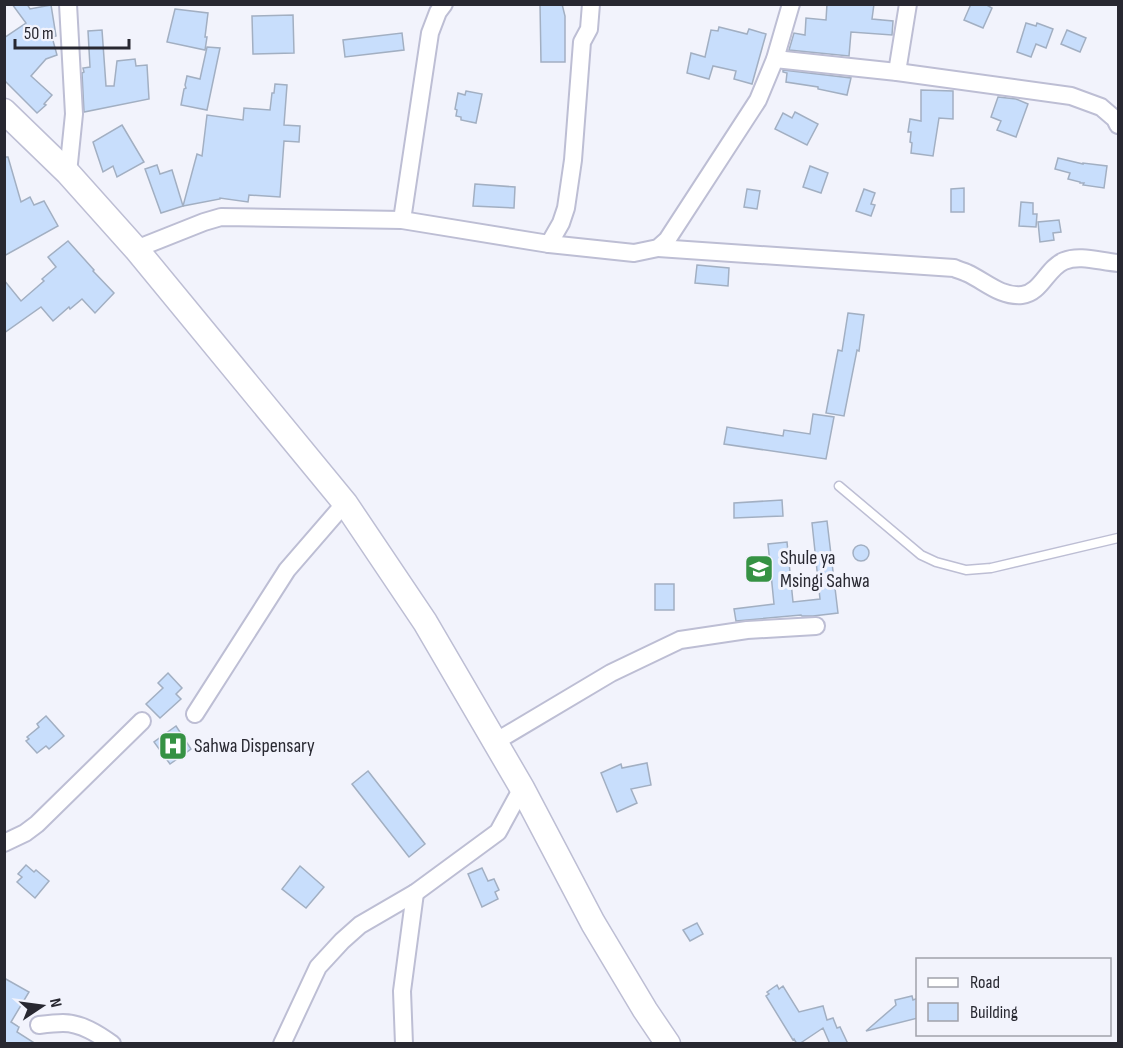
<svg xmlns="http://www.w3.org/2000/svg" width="1123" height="1048" viewBox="0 0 1123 1048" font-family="'Sofia Sans Condensed',sans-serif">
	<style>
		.building { fill: #c8defc; stroke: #a2afc2; stroke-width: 1.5 }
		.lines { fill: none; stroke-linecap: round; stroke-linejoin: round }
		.service-casing { stroke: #bdbed4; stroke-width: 11 }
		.minor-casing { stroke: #bdbed4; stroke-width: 20 }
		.secondary-casing { stroke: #bdbed4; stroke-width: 27 }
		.service { stroke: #fff; stroke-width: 8 }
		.minor { stroke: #fff; stroke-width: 16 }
		.secondary { stroke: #fff; stroke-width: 24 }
		.labels { text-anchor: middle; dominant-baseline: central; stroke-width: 6; stroke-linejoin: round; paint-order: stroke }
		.poi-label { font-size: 20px; fill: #282831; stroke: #f2f3fc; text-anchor: start }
	</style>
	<rect width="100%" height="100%" fill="#f2f3fc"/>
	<!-- building -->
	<g class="building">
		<polygon points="12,4 27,4 30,9 51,5 56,36 52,37 57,55 46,59 31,76 52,95 44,104 46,105 37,113 4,80 4,38 26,23"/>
		<polygon points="540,4 562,4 565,16 565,62 541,62"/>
		<polygon points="827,4 874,4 872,19 893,21 892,35 851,32 849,56 789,50 794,33 805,35 806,18 826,20"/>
		<polygon points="971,4 985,4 992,8 983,28 964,20"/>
		<polygon points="175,9 208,13 205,37 207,37 205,50 167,42"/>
		<polygon points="293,15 294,53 253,54 252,16"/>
		<polygon points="1026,23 1036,26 1037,23 1053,29 1046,48 1036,44 1031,57 1017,52"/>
		<polygon points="719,27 747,34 749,29 766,34 752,84 734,79 736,71 713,66 709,79 687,73 691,53 705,57 711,30 718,31"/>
		<polygon points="102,30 106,86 114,86 117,61 135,59 136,66 147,65 149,99 84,112 82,73 84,72 83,68 90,67 88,31"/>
		<polygon points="1067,30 1086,38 1080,52 1061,44"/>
		<polygon points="402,33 404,50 345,57 343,40"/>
		<polygon points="207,47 220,48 207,110 181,105 184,89 186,88 185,85 187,76 200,79"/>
		<polygon points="783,70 851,78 847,95 818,89 818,87 786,82 787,73 783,72"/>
		<polygon points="275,84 287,85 284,125 300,126 299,142 284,141 280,197 249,195 248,202 220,198 220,199 183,206 197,154 202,156 207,115 243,120 244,108 270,110 272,93 274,93"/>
		<polygon points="921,90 953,91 953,119 939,118 933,156 911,153 912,143 910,142 911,132 908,132 910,119 921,121"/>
		<polygon points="466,91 482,94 476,123 461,120 461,117 456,116 457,110 455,109 458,93 465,95"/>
		<polygon points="998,97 1016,99 1028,104 1016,137 997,130 1001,121 991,117"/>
		<polygon points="795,112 818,124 807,145 775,129 783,113 792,118"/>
		<polygon points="122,125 144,162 117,177 113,166 103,172 93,142"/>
		<polygon points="4,157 8,157 21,202 30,197 34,205 44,201 58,226 4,256"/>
		<polygon points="1058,158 1083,164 1083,163 1107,166 1104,188 1083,185 1084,183 1080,183 1080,182 1068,179 1070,173 1055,169"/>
		<polygon points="157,165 160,174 172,170 183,206 161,213 145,169"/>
		<polygon points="810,166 828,173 821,193 803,187"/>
		<polygon points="475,184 515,187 514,208 473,206"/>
		<polygon points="964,188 964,212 951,212 951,189"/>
		<polygon points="747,189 760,191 757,209 744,207"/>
		<polygon points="864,189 875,193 871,204 875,205 871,216 856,211"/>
		<polygon points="1021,202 1033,203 1033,214 1037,214 1036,227 1019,226"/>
		<polygon points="1059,220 1061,232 1053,233 1054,240 1040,242 1038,222"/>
		<polygon points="68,241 94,270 93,271 114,293 95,313 82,299 70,309 69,307 53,321 41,307 4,333 4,280 21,301 44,281 42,279 56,267 48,257"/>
		<polygon points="697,265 729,268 728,286 695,283"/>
		<polygon points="848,313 864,315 859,351 857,350 844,416 826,413 838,350 842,351"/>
		<polygon points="813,414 834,417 826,459 724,444 727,427 783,436 784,430 810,434"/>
		<polygon points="782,500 783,516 734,518 734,503"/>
		<polygon points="827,521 838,613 813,616 802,616 801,615 736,621 734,609 774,604 768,544 787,542 793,602 820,599 812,523"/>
		<circle cx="861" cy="553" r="8"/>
		<rect x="655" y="584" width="19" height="26"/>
		<polygon points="168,673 182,688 176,694 181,699 160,718 146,704 163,688 158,683"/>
		<polygon points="46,716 64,736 49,749 46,746 37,753 26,741 29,739 27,737 39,727 37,724"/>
		<polygon points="176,726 191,749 170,764 154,742"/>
		<polygon points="647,763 651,785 631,789 637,803 617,812 601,773 621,764 622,768"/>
		<polygon points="368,771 425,844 409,857 352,784"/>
		<polygon points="26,865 34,872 36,870 49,881 35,898 17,882 22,877 18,874"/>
		<polygon points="300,866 324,887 306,908 282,889"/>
		<polygon points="482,868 488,881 494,879 499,890 495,892 498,899 482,907 468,874"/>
		<polygon points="697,923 703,934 690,941 683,930"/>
		<polygon points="4,978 29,992 11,1022 19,1027 17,1032 36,1044 4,1044"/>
		<polygon points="777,985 779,989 783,986 799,1012 823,1006 827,1020 833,1018 837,1028 840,1027 848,1044 830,1044 823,1028 799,1044 797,1044 794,1039 793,1040 766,996 769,994 767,992"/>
		<polygon points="912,996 913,1000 918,998 918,1018 866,1031 896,1005 895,1000"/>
	</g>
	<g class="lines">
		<!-- service casing -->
		<g class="service-casing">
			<polyline id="service" points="839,486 921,555 936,562 966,570 991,568 1118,538"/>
		</g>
		<!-- minor casing -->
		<g class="minor-casing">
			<g id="minor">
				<polyline points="68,4 74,114 68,173"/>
				<polyline points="775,59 897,72 1071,96 1101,107 1115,119 1118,125"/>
				<polyline points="897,72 908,4"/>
				<polyline points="402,220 430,33 438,12 444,4"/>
				<polyline points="549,244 561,223 566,208 573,160 582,42 589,29 591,4"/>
				<path d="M658 248 954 268C958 270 963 271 967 273 985 281 1000 297 1022 295 1041 293 1047 268 1064 261 1080 254 1101 262 1118 263"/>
				<polyline points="136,249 204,222 221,217 402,220 549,244 634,253 658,248 667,240 758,100 775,59 791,4"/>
				<polyline points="195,714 287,570 345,503"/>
				<polyline points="495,742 611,673 680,640 747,630 816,626"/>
				<polyline points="4,843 25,833 37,824 142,721"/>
				<path d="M39 1025C47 1024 55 1023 63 1023 81 1023 98 1034 112 1044"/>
				<polyline points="282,1044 318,967 342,941 360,925 415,893 498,832 522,788"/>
				<polyline points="404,1044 402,991 415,893"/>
			</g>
		</g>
		<!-- secondary casing -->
		<g class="secondary-casing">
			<polyline id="secondary" points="4,111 68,173 136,249 345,503 425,622 522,788 593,923 645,1010 668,1044"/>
		</g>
		<!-- service -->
		<use href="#service" class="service"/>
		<!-- minor -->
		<use href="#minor" class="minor"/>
		<!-- secondary -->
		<use href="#secondary" class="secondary"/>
	</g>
	<!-- icons -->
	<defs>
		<g id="school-square" transform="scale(1.5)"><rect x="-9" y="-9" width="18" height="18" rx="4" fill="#369244" stroke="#f2f3fc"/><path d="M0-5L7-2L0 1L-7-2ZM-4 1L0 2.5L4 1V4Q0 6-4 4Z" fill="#fff"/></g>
		<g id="hospital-square" transform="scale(1.5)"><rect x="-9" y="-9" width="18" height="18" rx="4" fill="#369244" stroke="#f2f3fc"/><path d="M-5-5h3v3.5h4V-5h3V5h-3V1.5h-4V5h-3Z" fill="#fff"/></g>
	</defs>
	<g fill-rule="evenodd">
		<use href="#school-square" x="759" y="569"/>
		<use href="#hospital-square" x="173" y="746"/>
	</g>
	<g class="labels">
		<!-- poi labels -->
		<g class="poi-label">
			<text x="780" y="558">Shule ya<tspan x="780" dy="23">Msingi Sahwa</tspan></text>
			<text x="194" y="746">Sahwa Dispensary</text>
		</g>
	</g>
	<!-- border -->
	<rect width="1123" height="1048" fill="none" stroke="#282831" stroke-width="12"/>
	<!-- legend -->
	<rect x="916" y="958" width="195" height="78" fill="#f2f3fc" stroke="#a1a2ab" stroke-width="1.5"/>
	<rect x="928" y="978" width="30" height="9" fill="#ffffff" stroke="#a1a2ab" stroke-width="1.5"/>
	<text x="970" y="988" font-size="18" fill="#282831">Road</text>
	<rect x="928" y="1003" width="30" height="18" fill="#c8defc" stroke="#a1a2ab" stroke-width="1.5"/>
	<text x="970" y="1018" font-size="18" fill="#282831">Building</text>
	<!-- north arrow -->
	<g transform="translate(42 1006) rotate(77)" stroke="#f2f3fc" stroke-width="4.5" paint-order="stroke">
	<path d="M0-4.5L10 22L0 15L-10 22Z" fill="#282831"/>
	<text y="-9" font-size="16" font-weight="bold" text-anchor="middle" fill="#282831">N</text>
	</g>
	<!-- scale -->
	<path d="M15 39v9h114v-9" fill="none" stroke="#282831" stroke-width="3"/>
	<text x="24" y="39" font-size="18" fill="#282831" stroke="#f2f3fc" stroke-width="4.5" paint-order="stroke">50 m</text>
</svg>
